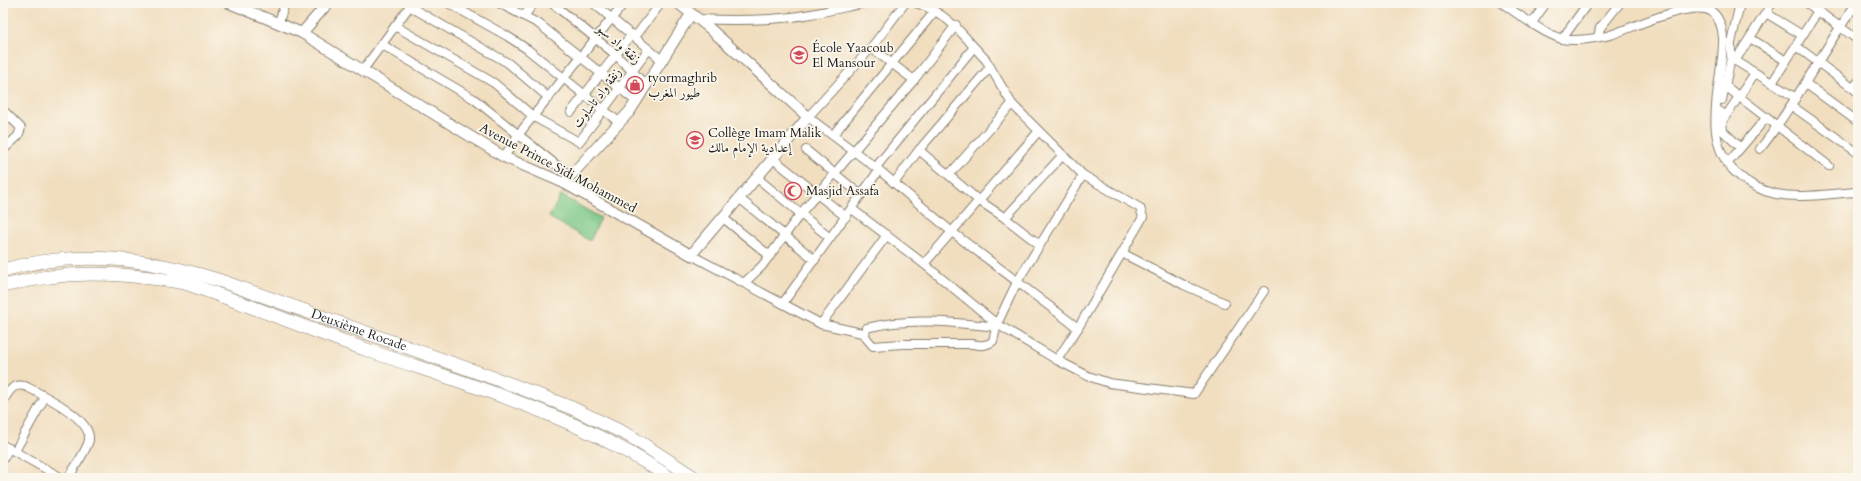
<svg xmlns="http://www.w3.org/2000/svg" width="1861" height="481" viewBox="0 0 1861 481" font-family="Cardo,Amiri,serif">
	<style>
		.pitch { fill: #7bc786; stroke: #4c7251 }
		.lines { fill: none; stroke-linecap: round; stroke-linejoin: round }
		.minor-casing { stroke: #867d6e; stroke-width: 10 }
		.tertiary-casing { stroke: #867d6e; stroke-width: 12 }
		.trunk-casing { stroke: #867d6e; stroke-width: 14 }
		.minor { stroke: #fff; stroke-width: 8 }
		.tertiary { stroke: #fff; stroke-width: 10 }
		.trunk { stroke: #fff; stroke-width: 13 }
		.labels { text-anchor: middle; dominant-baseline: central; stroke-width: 3.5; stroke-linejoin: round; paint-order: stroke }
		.street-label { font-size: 13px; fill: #1c1c1c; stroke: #fbf7ec }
		.poi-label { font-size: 13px; fill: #1c1c1c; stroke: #fbf7ec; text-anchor: start }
	</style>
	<rect width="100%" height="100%" fill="#fbf7ec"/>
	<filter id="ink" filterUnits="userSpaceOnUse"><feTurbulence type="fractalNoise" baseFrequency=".025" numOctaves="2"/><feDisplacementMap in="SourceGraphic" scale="8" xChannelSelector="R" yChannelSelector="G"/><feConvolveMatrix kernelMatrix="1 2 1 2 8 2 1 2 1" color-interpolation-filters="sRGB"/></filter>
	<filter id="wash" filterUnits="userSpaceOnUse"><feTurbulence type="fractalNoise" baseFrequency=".012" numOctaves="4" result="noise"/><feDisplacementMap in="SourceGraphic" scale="16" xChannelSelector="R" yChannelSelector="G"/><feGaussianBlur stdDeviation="0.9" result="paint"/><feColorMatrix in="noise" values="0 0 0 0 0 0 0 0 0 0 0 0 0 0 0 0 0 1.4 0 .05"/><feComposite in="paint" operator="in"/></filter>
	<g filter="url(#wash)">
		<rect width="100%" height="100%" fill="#f1debf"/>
		<!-- pitch -->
		<polygon class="pitch" points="561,195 601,218 590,241 549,217"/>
	</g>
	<g filter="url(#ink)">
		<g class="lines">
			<!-- minor casing -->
			<g class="minor-casing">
				<g id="minor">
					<polyline points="448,3 507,36 527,49 620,123"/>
					<polyline points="499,3 539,24 637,102"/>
					<polyline points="552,3 616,55 647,86"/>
					<polyline points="593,3 663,61"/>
					<polyline points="905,3 871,48 808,117 879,170 952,232 1078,328 1057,360"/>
					<path d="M1502 3C1519 15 1543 33 1562 39 1573 42 1599 38 1610 35 1632 28 1690 0 1711 11 1747 38 1686 127 1736 173 1748 184 1761 191 1776 194 1803 199 1831 193 1858 192"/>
					<polyline points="1807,3 1858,40"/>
					<polyline points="409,6 508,63 549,98"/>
					<polyline points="1766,13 1802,35"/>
					<polyline points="524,16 534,3"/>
					<path d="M697 19C733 21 769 21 805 15 825 12 845 7 865 3"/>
					<polyline points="279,22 285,3"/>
					<polyline points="1532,23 1546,3"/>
					<polyline points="395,26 494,83 534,117 579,142 649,49"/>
					<polyline points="635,37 661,3"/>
					<polyline points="1598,37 1600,28 1620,3"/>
					<polyline points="1750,38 1786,61"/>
					<polyline points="1562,39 1588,3"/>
					<polyline points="381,44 474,99 570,176"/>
					<polyline points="1796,46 1858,92"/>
					<polyline points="974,47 986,60 1012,104"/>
					<polyline points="871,48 914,80"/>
					<polyline points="1731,58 1796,98"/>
					<polyline points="1735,61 1772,3"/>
					<polyline points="363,70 412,3"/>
					<polyline points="1772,83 1818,11"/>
					<polyline points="1805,83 1858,122"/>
					<polyline points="1724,85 1829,166"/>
					<polyline points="1853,88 1858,82"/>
					<polyline points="1722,100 1731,58 1731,43 1740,3"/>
					<polyline points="1792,106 1858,153"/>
					<polyline points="3,110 21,128 18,136 3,150"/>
					<polyline points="571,112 632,34"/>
					<polyline points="1721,112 1723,131 1740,147"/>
					<polyline points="1721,123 1755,73"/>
					<polyline points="833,135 935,11"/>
					<path d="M1760 149C1796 104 1822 51 1856 4"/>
					<polyline points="806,150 861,195"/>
					<polyline points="919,150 990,67"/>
					<polyline points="504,157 518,135 624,3"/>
					<polyline points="772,158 846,217"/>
					<polyline points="1727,164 1767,117"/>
					<path d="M876 167 974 47C957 27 942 11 916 3"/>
					<polyline points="949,175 1012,104 1083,175 1140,208 1143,217 1078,328"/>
					<polyline points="756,177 830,238"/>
					<polyline points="894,183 919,150 977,199 1005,218 1040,245"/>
					<polyline points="739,198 815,260"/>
					<polyline points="852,209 924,264 997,324 1057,360 1088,376 1109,383 1194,394 1264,291"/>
					<polyline points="722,217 770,256"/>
					<polyline points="1005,218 1062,156"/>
					<polyline points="1122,253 1184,285 1225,303"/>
					<path d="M691 255 821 324 862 333 873 346 902 344H973C980 346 987 346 993 341L997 324 1017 282 1083 175"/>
					<polyline points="924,264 1038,132"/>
					<polyline points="744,283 762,266 801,213 914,80 956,25"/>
					<polyline points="783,303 879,170"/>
					<polyline points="821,324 887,235"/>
					<path d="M865 336 866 328C908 317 954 322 996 327"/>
					<path d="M3 401C9 392 12 383 25 386 41 394 92 418 89 440 87 450 74 468 68 478"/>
					<polyline points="3,445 62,478"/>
					<polyline points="15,451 45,397"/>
					<polyline points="3,459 9,448"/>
				</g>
			</g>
			<!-- tertiary casing -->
			<g class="tertiary-casing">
				<g id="tertiary">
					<polyline points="229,3 302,33 504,157 564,183 691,255 808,117 707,26 678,3"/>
					<polyline points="302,33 328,3"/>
					<polyline points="564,183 630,111 691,14"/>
				</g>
			</g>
			<!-- trunk casing -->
			<g class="trunk-casing">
				<g id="trunk">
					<path id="s1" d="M3 270C78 249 148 258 221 281L513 385 572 408 630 436 695 478"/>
					<path d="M3 286C68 269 119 272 185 283 247 304 308 329 370 351 472 386 579 416 670 478"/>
				</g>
			</g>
			<!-- minor -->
			<use href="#minor" class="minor"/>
			<!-- tertiary -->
			<use href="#tertiary" class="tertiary"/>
			<!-- trunk -->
			<use href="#trunk" class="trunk"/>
		</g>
	</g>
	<!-- icons -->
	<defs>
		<g id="school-ring" transform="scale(0.9)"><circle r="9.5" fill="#fbf7ec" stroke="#d1495b" stroke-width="1.5"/><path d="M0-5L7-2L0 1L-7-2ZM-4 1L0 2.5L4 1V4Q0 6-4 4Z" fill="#d1495b"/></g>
		<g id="shop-ring" transform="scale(0.9)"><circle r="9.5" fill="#fbf7ec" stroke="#d1495b" stroke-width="1.5"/><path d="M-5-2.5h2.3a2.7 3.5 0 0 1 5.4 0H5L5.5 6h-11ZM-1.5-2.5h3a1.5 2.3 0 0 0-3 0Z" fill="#d1495b"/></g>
		<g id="mosque-ring" transform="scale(0.9)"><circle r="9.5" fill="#fbf7ec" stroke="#d1495b" stroke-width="1.5"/><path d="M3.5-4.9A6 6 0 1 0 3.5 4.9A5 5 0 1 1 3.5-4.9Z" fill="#d1495b"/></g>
	</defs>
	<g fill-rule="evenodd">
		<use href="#school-ring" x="799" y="55"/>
		<use href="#shop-ring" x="635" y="85"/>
		<use href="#school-ring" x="695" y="140"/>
		<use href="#mosque-ring" x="793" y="191"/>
	</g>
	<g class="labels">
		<!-- street labels -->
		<g class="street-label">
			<text transform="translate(619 44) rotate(41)">زنقة واد سبو</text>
			<text transform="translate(597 98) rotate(-53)">زنقة واد تاساوت</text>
			<text transform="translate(558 168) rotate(28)">Avenue Prince Sidi Mohammed</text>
			<text stroke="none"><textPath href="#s1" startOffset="368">Deuxième Rocade</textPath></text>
		</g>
		<!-- poi labels -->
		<g class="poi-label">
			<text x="812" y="48">École Yaacoub<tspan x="812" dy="15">El Mansour</tspan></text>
			<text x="648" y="78">tyormaghrib<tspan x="648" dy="15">طيور المغرب</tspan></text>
			<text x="708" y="133">Collège Imam Malik<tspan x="708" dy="15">إعدادية الإمام مالك</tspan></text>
			<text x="806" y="191">Masjid Assafa</text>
		</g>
	</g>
	<!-- margin -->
	<rect width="1861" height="481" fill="none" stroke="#fbf7ec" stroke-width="16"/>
</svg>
